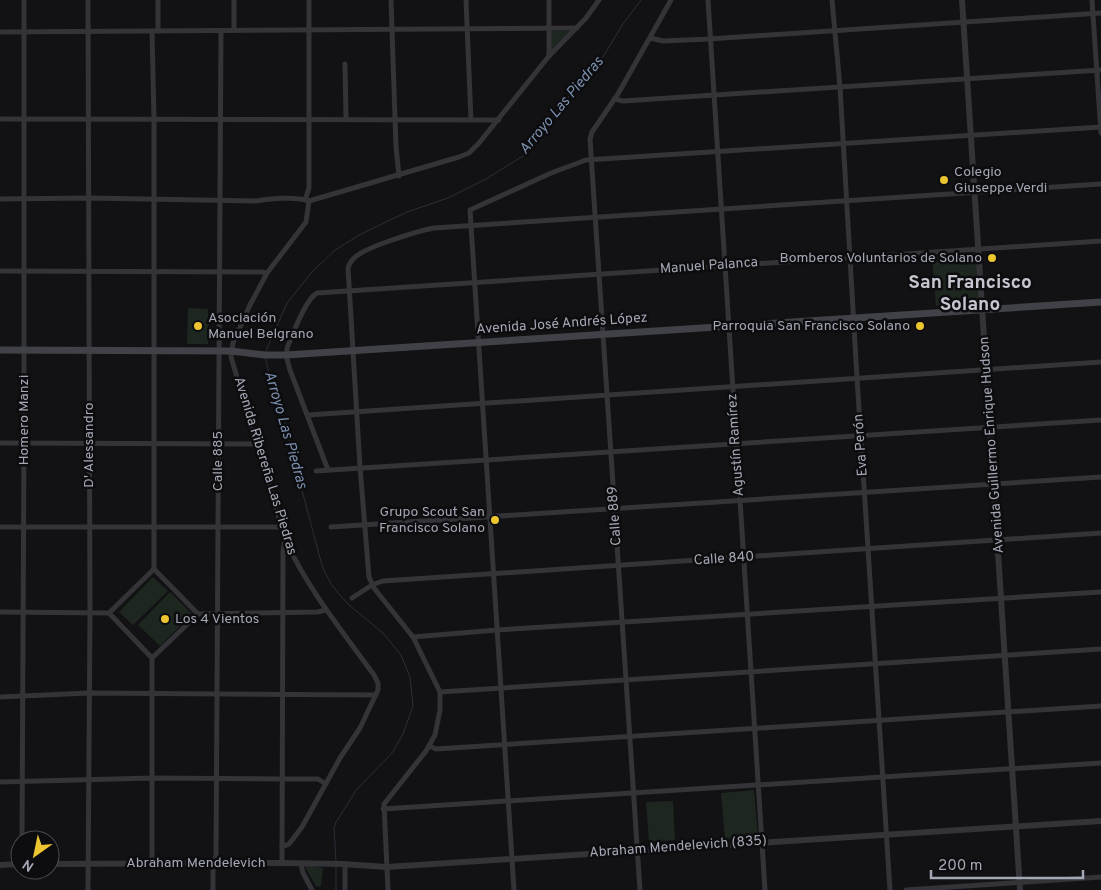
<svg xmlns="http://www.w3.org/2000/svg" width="1101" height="890" viewBox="0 0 1101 890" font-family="Overpass,sans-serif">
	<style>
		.green { fill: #1e2620 }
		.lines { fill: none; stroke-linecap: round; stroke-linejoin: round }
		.stream { stroke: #292f37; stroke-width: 1 }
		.minor { stroke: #333338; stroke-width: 5 }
		.tertiary { stroke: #333338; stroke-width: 6 }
		.secondary { stroke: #414248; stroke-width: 7 }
		.poi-dot { fill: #edc531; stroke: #0d0d0f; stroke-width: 2 }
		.labels { text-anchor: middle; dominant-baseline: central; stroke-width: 5; stroke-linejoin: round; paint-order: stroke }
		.poi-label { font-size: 14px; fill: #a4a7b4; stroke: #0d0d0f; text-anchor: start }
		.street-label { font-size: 14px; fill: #a4a7b4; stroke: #0d0d0f }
		.water-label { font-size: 15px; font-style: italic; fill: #7b90af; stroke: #0d0d0f }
		.district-label { font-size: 19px; font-weight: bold; fill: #c5c6d0; stroke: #0d0d0f }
	</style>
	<rect width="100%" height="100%" fill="#121214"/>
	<!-- green -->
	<g class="green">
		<polygon points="551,31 570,31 551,51"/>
		<polygon points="976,253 979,303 936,306 932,256"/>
		<polygon points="188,308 208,309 208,344 187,344"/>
		<polygon points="153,577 168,591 133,625 119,612"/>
		<polygon points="170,592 192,614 160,646 138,625"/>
		<polygon points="754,790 758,836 725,839 721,793"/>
		<polygon points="673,801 675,840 649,842 646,802"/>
		<polygon points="306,865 323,868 321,886 319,887 316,886 305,867"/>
	</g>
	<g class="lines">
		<!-- stream -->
		<g class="stream">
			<polyline points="266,351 287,303 312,272 335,250 361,234 407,212 448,198 486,179 526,154 561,105 601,60 623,24 641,0"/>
			<polyline points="265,357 271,380 286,426 300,483 320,558 324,571 332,585 339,594 349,605 383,633 401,655 410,677 413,706 403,734 392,753 357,789 336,822 334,828 336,862"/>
			<polyline points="336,890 336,866"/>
		</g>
		<!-- minor -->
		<g class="minor">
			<polyline points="391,0 396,147 399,176"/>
			<polyline points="466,0 471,120"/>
			<polyline points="549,0 549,56"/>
			<polyline points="708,0 765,890"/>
			<polyline points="832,0 840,87 857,378 890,890"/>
			<polyline points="1092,0 1101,133"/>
			<polyline points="234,30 234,0"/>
			<polyline points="152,31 154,119 154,569 109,613 152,658"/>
			<polyline points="158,31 158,0"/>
			<polyline points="0,32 577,28"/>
			<polyline points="650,38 663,41 709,39 1101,13"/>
			<polyline points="345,64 346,119"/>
			<polyline points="614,99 623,101 1101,70"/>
			<polyline points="0,119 499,120"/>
			<path d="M0 199 89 198 255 201C271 199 294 196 309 201L459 157 469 153 479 143 549 56 586 18 599 0"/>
			<polyline points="305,200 309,188 309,0"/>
			<polyline points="0,271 261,272 267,273"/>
			<polyline points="308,415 1101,362"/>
			<polyline points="0,443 257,444"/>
			<path d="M328 470 290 370 287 359V348C293 334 305 300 317 293L1101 241"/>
			<polyline points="316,471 1101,420"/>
			<polyline points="0,527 281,527"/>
			<polyline points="331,527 1101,477"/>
			<polyline points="352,598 372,585 383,581 1101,533"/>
			<polyline points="0,612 109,613"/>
			<polyline points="198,614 318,612 326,610"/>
			<polyline points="413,637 497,630 1101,592"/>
			<polyline points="440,692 1101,649"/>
			<polyline points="0,697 89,693 376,695"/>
			<polyline points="429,746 436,749 1101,706"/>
			<polyline points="0,782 153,778 282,779 318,779 326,784"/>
			<polyline points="383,809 1101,763"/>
			<polyline points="22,840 24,443 24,0"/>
			<path d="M282 847 289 844 302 827 340 758 360 728 378 690V683L374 675C342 631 307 588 285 539L231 357 233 343 250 305 267 273 306 222 309 201"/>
			<polyline points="152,863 152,658 198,614 154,569"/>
			<polyline points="282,863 283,552 285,539"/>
			<polyline points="301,864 303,873 312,890"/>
			<polyline points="88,890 90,612 88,0"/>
			<path d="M213 890V869L216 855C220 580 217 305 221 31"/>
			<polyline points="345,890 345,864"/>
			<path d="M388 890 384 804 426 751 435 735 440 710V692L413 637 374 588 369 577 360 467 348 268C349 264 351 261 354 258 365 247 418 231 434 228L1101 184"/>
			<polyline points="514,890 470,210 551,173 586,160 1101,127"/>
			<polyline points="640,890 590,139 592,132 618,94 671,0"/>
			<polyline points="906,890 1101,877"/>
		</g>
		<!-- tertiary -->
		<g class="tertiary">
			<polyline points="962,0 1020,890"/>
			<polyline points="50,864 282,863 342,864 387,867 1101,821"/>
			<polyline points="0,865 20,864"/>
		</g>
		<!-- secondary -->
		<polyline class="secondary" points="0,350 231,351 265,355 286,355 1101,302"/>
	</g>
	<!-- markers -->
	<g class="poi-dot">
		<circle cx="944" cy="180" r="5"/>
		<circle cx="992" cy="258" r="5"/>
		<circle cx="198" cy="326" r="5"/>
		<circle cx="920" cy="326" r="5"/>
		<circle cx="495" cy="520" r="5"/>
		<circle cx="165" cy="619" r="5"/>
	</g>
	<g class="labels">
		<!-- poi labels -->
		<g class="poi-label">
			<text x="954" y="172">Colegio<tspan x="954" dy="16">Giuseppe Verdi</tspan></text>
			<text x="982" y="258" text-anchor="end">Bomberos Voluntarios de Solano</text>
			<text x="208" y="318">Asociación<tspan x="208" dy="16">Manuel Belgrano</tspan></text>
			<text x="910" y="326" text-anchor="end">Parroquia San Francisco Solano</text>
			<text x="485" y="512" text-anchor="end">Grupo Scout San<tspan x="485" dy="16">Francisco Solano</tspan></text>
			<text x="175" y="619">Los 4 Vientos</text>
		</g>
		<!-- street labels -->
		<g class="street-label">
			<text transform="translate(709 266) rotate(-4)">Manuel Palanca</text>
			<text transform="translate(562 324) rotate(-4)">Avenida José Andrés López</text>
			<text transform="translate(24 420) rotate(-90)">Homero Manzi</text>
			<text transform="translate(89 445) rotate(-90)">D' Alessandro</text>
			<text transform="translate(736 445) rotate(-94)">Agustín Ramírez</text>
			<text transform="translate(861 445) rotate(-94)">Eva Perón</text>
			<text transform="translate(992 445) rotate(-94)">Avenida Guillermo Enrique Hudson</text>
			<text transform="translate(218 461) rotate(-90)">Calle 885</text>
			<text transform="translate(265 466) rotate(73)">Avenida Ribereña Las Piedras</text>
			<text transform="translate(615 516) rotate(-94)">Calle 889</text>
			<text transform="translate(724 559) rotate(-4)">Calle 840</text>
			<text transform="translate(678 847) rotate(-4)">Abraham Mendelevich (835)</text>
			<text x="196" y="863">Abraham Mendelevich</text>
		</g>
		<!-- water labels -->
		<g class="water-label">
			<text transform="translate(562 106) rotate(-50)">Arroyo Las Piedras</text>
			<text transform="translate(285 430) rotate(74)">Arroyo Las Piedras</text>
		</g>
		<!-- district labels -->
		<g class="district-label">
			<text x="970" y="283">San Francisco<tspan x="970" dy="22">Solano</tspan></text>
		</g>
	</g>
	<!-- north arrow -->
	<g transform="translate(35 855) rotate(213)"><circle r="24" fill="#0d0d0f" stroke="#494b51"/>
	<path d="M0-4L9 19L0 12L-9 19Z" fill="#edc531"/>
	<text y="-8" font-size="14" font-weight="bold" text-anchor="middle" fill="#a4a7b4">N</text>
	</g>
	<!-- scale -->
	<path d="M931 870v8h152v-8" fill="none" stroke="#a4a7b4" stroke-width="2.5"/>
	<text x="938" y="870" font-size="15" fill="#a4a7b4" stroke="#0d0d0f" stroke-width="4" paint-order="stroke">200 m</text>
</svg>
